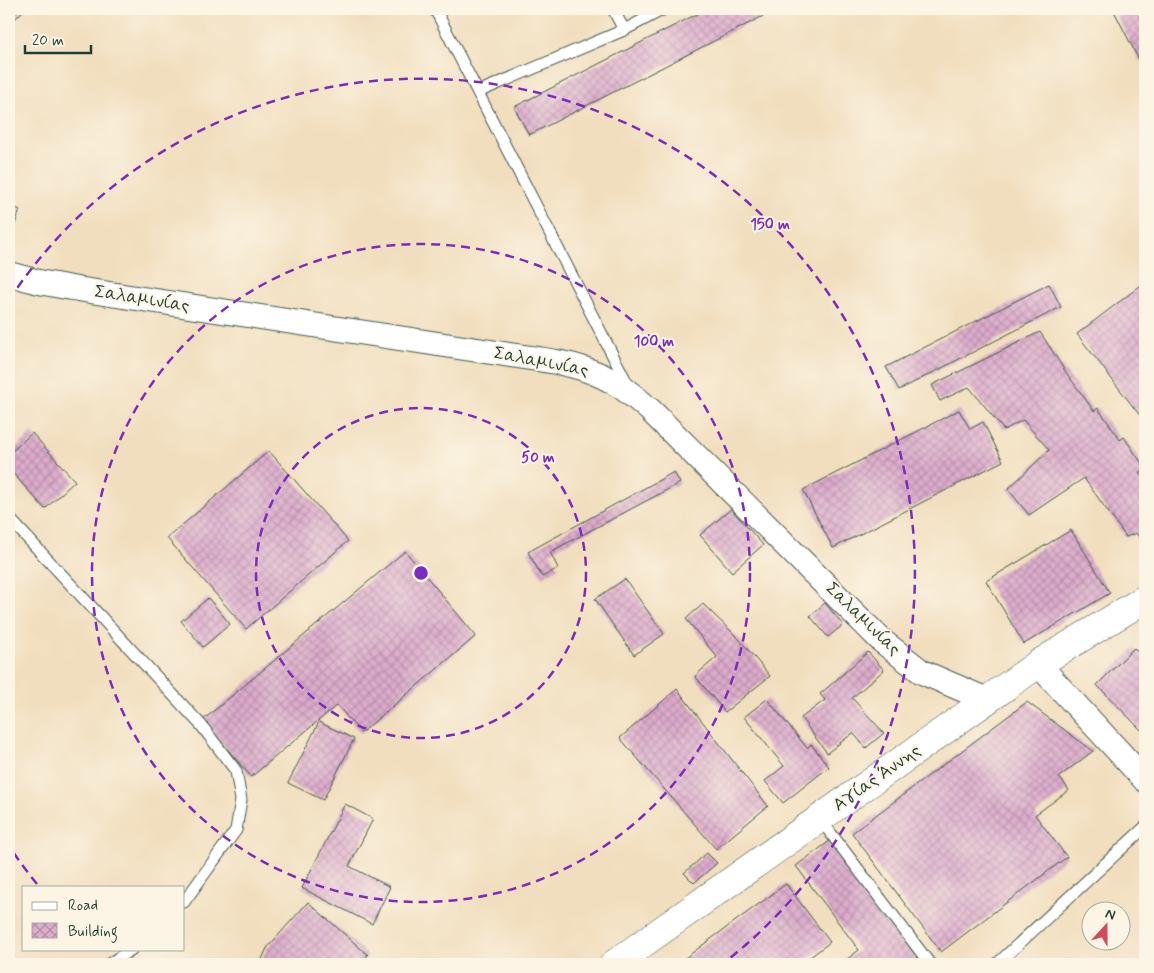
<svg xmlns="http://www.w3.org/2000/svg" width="1154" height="973" viewBox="0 0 1154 973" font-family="Mynerve,sans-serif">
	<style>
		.building { fill: url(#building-cross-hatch) }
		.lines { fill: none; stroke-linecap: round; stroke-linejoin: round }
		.service-casing { stroke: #3e5549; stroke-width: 13 }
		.minor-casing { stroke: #3e5549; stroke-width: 26 }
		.tertiary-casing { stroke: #3e5549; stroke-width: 29 }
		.service { stroke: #fff; stroke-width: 11 }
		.minor { stroke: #fff; stroke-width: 24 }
		.tertiary { stroke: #fff; stroke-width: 28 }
		.ring { fill: none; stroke: #7b2cbf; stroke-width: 2.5; stroke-dasharray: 9 6 }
		.labels { text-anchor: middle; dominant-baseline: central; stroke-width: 4; stroke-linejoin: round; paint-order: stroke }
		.street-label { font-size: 18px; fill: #1f3d34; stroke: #fcf5e5 }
		.centre { fill: #7b2cbf; stroke: #fcf5e5; stroke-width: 2.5 }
		.ring-label { font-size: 15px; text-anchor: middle; font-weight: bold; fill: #7b2cbf; stroke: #fcf5e5; stroke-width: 4; stroke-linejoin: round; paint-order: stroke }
	</style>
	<defs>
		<pattern id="building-cross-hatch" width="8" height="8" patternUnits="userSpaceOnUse" patternTransform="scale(1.25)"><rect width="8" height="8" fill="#ddaccd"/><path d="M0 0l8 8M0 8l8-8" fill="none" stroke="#b38da7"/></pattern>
	</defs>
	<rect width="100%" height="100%" fill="#fcf5e5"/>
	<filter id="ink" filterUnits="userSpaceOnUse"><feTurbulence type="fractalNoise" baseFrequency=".02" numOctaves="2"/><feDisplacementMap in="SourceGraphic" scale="10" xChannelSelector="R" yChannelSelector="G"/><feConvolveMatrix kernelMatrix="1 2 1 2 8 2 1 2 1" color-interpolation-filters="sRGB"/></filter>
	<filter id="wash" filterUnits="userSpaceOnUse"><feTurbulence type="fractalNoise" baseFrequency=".0096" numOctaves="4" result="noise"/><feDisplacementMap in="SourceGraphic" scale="20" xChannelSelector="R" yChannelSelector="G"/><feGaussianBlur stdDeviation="1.12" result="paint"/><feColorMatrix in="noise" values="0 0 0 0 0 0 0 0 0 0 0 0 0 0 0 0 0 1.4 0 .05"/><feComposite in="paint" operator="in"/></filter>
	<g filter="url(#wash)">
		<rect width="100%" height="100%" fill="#f1debe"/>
		<g id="blocks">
			<!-- building -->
			<g class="building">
				<polygon points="9,9 25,9 9,25"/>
				<polygon points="707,9 777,9 529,135 514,107"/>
				<polygon points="1113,9 1145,9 1145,57 1139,60"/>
				<polygon points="9,205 20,210 9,241"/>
				<polygon points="1144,283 1145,285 1145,422 1077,334"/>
				<polygon points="1049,284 1061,307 899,390 886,367"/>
				<polygon points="1040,332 1065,371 1094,411 1098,408 1120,440 1124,437 1145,468 1139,472 1145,479 1145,545 1136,533 1126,537 1084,478 1029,515 1008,489 1049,450 1023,420 1004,430 969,387 940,401 932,385"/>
				<polygon points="959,410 970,429 983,422 1003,461 833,548 803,490"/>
				<polygon points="32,433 75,481 45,509 9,469 9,454"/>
				<polygon points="269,451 348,541 246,629 167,538"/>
				<polygon points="674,472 680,483 550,552 558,568 542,577 528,552"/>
				<polygon points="731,509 763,545 732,572 700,535"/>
				<polygon points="1071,530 1110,593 1024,644 986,581"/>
				<polygon points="405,551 476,636 361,733 337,705 251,777 203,720"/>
				<polygon points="625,579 664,634 634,655 595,599"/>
				<polygon points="208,598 230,624 203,647 181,621"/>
				<polygon points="825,603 843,625 828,637 810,616"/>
				<polygon points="703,604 739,639 770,676 725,712 695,676 717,657 686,619"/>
				<polygon points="1134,648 1145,659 1145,734 1097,685"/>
				<polygon points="868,652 884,670 852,698 884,733 866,748 853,733 827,753 801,718 825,700 820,694"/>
				<polygon points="677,689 768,806 716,849 620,738"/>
				<polygon points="767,699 807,748 811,744 829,767 783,803 765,781 784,766 744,717"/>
				<polygon points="1027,702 1093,751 1059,777 1069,790 1035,815 1067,857 941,952 852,833"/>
				<polygon points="319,722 354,739 323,800 288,783"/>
				<polygon points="345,804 373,819 349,866 390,887 372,924 302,888"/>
				<polygon points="831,840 924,964 841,964 859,950 796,866"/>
				<polygon points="707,853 717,863 694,883 684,873"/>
				<polygon points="786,884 830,942 801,964 677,964"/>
				<polygon points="308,902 368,955 360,964 260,964 267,948"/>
			</g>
		</g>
	</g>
	<g filter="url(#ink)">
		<use href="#blocks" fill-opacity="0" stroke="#3e5549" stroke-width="1"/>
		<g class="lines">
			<!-- service casing -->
			<g class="service-casing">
				<g id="service">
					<polyline points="435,9 629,387"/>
					<polyline points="613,9 624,30"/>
					<polyline points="478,92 624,30 664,9"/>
					<polyline points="9,518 201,725 236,771 241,800 236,830 184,902"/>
					<polyline points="820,819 930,964"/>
					<polyline points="109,964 132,949"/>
					<polyline points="997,964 1145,827"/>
				</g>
			</g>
			<!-- minor casing -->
			<g class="minor-casing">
				<g id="minor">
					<path d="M9 274 39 282 77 289 504 354C534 359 567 361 595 373 616 381 634 396 650 410L882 641 922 672 987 700"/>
					<polyline points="1038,664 1145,780"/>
				</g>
			</g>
			<!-- tertiary casing -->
			<g class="tertiary-casing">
				<polyline id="tertiary" points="614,964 1038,664 1145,599"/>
			</g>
			<!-- service -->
			<use href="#service" class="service"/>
			<!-- minor -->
			<use href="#minor" class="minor"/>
			<!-- tertiary -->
			<use href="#tertiary" class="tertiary"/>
		</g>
	</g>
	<!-- distance rings -->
	<g class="ring">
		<circle cx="421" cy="573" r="165"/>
		<circle cx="421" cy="573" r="329"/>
		<path d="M37 884A494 494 0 0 1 9 846M9 300A494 494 0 1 1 725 962"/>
	</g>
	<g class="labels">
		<!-- street labels -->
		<g class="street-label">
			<text transform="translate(142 299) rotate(9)">Σαλαμινίας</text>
			<text transform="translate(541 362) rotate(11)">Σαλαμινίας</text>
			<text transform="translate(863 619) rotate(44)">Σαλαμινίας</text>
			<text transform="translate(877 778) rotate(-35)">Αγίας Άννης</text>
		</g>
	</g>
	<circle cx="421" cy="573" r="8" class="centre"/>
	<g class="ring-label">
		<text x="770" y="229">150 m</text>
		<text x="654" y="346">100 m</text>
		<text x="538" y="462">50 m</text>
	</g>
	<!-- margin -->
	<rect width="1154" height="973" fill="none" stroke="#fcf5e5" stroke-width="30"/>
	<!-- legend -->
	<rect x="22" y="886" width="162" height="65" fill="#fcf5e5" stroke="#a4ab9e"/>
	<rect x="32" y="902" width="25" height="8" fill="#ffffff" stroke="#a4ab9e"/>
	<text x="68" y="910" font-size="15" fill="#1f3d34">Road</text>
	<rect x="32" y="923" width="25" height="15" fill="url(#building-cross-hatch)" stroke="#a4ab9e"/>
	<text x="68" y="936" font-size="15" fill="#1f3d34">Building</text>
	<!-- north arrow -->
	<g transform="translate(1106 926) rotate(21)"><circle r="24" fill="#fcf5e5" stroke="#a4ab9e"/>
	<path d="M0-4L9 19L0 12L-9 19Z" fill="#d1495b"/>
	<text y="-8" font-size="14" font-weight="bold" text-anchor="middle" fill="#1f3d34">N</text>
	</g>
	<!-- scale -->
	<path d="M25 45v8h66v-8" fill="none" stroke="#1f3d34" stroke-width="2.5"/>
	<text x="32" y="45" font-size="15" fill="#1f3d34" stroke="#fcf5e5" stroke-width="4" paint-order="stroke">20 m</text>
</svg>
